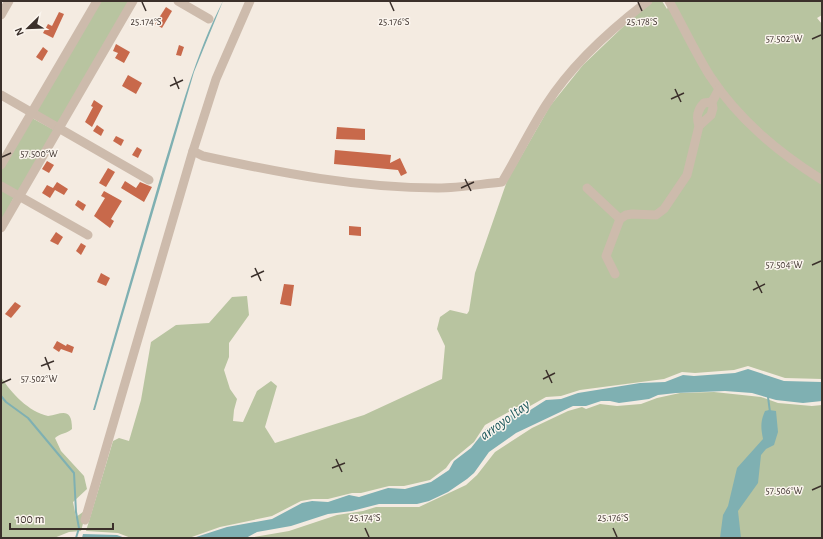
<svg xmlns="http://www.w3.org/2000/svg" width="823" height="539" viewBox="0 0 823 539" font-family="'Alegreya Sans',sans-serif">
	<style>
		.green { fill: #b8c4a0 }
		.water { fill: #7fb0b2 }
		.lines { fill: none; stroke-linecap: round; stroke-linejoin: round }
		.stream { stroke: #7fb0b2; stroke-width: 2 }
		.building { fill: #c8694b }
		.minor { stroke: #cdbbac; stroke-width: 9 }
		.ticks { fill: none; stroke: #3b302b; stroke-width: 1.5 }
		.labels { text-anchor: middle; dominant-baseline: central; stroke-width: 3; stroke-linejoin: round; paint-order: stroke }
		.water-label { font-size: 15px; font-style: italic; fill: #1f5a5e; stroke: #fbf5ee }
		.ticks-label { font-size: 10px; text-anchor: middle; fill: #3b302b; stroke: #fbf5ee; stroke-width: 3; stroke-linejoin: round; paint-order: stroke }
	</style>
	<rect width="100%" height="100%" fill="#f4ebe1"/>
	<!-- green -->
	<g class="green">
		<polygon points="101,1 130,1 58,123 38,113 37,110"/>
		<polygon points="650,1 662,1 667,9 669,5 667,1 822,1 822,15 817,18 822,24 822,379 785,378 748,366 734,370 695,373 682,372 664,379 580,390 561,396 546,397 523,410 514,409 485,425 474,442 451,461 446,468 430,480 404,486 389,486 361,493 352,493 328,499 313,499 301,501 272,516 220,527 189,538 131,538 118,533 86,531 113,441 119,438 129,441 141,400 151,342 176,325 209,323 232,297 247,296 249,315 229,343 229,357 224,370 230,389 237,399 234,410 233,421 243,422 257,391 271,381 277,386 265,427 275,443 364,415 442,379 445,346 437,329 440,317 450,310 467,314 469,311 475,273 507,181 550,106 583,65"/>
		<polygon points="32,118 54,130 19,192 1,183 1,171"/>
		<polygon points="1,189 14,197 1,223"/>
		<path d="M1 377C11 393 29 412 48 416 61 414 72 406 72 429 67 434 60 433 55 438L61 451 84 476 87 489 73 502 76 517 83 512 85 516 81 531 69 532 54 538H1Z"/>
		<polygon points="714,392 761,397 778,403 812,406 822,405 822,538 248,538 289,531 337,515 363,511 376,507 419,507 466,485 477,475 495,452 532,428 568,411 582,407 586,409 600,404 617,406 641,404 657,398 680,393"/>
	</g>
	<!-- water -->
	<g class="water">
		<path d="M223 1 194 72 95 410H93C116 330 139 251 162 172 180 114 195 55 223 1Z"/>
		<polygon points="748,369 784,381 822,382 822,401 803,403 776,400 752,393 725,391 676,393 658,395 649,399 619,403 610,401 601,401 586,406 573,406 516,433 489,452 474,473 467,479 448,492 429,501 417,504 379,504 352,511 328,514 291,526 257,532 246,538 193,538 227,527 272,519 302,503 312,501 328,502 349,495 359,497 388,488 405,489 431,482 449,470 454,461 471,448 486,429 515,413 524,414 546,400 561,399 578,393 640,383 665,382 683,375 694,376 735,373"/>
		<path d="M769 410 776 411 778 432 774 445 766 449 761 455 758 483 738 511 741 538H720L723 515 728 506 737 468 763 439C761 429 760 422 765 411Z"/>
		<polygon points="83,534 117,535 125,538 82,538"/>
	</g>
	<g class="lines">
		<!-- stream -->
		<g class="stream">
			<polyline points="1,396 6,402 28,418 74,473 76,512 79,528 76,538"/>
			<polyline points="768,397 770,412"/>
		</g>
	</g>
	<!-- building -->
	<g class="building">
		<polygon points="166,7 172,11 162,28 155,24"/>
		<polygon points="59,12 64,14 53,38 43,33 48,24 52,26"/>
		<polygon points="116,44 130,52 124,63 115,58 118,53 113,51"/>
		<polygon points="179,45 184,47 181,56 176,55"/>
		<polygon points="43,47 48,51 42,61 36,57"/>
		<polygon points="128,75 142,83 136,94 122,86"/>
		<polygon points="94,100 103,106 92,127 85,122 93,107 91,106"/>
		<polygon points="97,125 104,130 101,136 93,131"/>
		<polygon points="337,127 365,129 365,140 336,139"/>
		<polygon points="116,136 124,140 121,146 113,141"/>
		<polygon points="137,147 142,150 138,158 132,155"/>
		<polygon points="335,150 391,155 390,163 400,158 407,173 401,176 398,170 334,164"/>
		<polygon points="47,161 54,165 49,173 42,169"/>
		<polygon points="108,168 115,172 106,187 99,183"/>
		<polygon points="125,181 136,188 140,182 152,187 144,202 121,188"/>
		<polygon points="57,182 68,189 64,195 55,190 50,198 42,193 47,185 53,188"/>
		<polygon points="104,191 122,201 111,219 114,221 110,228 94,216 105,198 101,196"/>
		<polygon points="78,200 86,205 83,211 75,205"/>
		<polygon points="349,226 361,227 361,236 349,235"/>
		<polygon points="56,232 63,237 58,245 50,241"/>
		<polygon points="81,243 86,246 81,255 76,251"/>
		<polygon points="101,273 110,278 106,286 97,282"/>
		<polygon points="284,284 294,285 291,306 280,304"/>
		<polygon points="15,302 21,306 11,318 5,314"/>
		<polygon points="57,341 66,346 67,344 74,347 72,353 61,349 59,352 53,348"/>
	</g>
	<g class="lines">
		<!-- minor -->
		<g class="minor">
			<polyline points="178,1 209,19"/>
			<path d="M669 1C683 26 695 52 710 76 739 120 778 152 822 180"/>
			<polyline points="1,15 9,1"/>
			<polyline points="1,95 149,180"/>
			<polyline points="699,126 711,115 713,108 712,102 719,89"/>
			<path d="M193 151 203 156C281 173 358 188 438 188 459 188 481 184 502 182 517 157 530 130 546 105 572 64 610 30 648 1"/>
			<polyline points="1,165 97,1"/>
			<polyline points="1,186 88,235"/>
			<polyline points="587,188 620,219"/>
			<polyline points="1,228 133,1"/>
			<path d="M615 274 606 256 620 219 626 215 632 214 656 215 664 209 687 175 699 126C696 117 697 110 704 103L712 102"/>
			<polyline points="85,520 192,154 216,79 250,1"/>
		</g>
	</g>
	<!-- ticks -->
	<path class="ticks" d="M142 2 146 11M390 2 394 11M638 2 642 11M812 39 821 35M174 77 179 89M170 86 183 80M675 89 681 102M671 99 684 93M2 157 11 153M465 179 471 191M461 188 474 182M812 265 821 261M255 268 261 281M251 277 264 271M756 281 762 293M753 290 765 284M45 357 50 370M41 366 54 361M546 370 552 383M543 379 555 373M2 383 11 379M336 459 342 472M332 468 345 463M812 490 821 486M365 528 369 537M613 528 617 537"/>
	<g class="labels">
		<!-- water labels -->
		<g class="water-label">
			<text transform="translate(505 420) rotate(-36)">arroyo Itay</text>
		</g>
	</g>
	<g class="ticks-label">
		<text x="146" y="25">25.174°S</text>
		<text x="394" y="25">25.176°S</text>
		<text x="642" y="25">25.178°S</text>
		<text x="784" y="42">57.502°W</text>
		<text x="39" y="157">57.500°W</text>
		<text x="784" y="268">57.504°W</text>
		<text x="39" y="382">57.502°W</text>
		<text x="784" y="494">57.506°W</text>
		<text x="365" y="521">25.174°S</text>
		<text x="613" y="521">25.176°S</text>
	</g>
	<!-- border -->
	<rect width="823" height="539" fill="none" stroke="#3b302b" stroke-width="4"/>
	<!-- north arrow -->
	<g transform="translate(28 28) rotate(247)" stroke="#fbf5ee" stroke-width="3" paint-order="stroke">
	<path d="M0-3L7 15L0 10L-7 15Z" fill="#3b302b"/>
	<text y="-6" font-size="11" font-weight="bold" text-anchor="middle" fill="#3b302b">N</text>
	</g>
	<!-- scale -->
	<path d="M10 523v6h103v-6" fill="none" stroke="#3b302b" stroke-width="2"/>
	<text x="16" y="523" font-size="12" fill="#3b302b" stroke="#fbf5ee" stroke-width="3" paint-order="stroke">100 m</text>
</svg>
